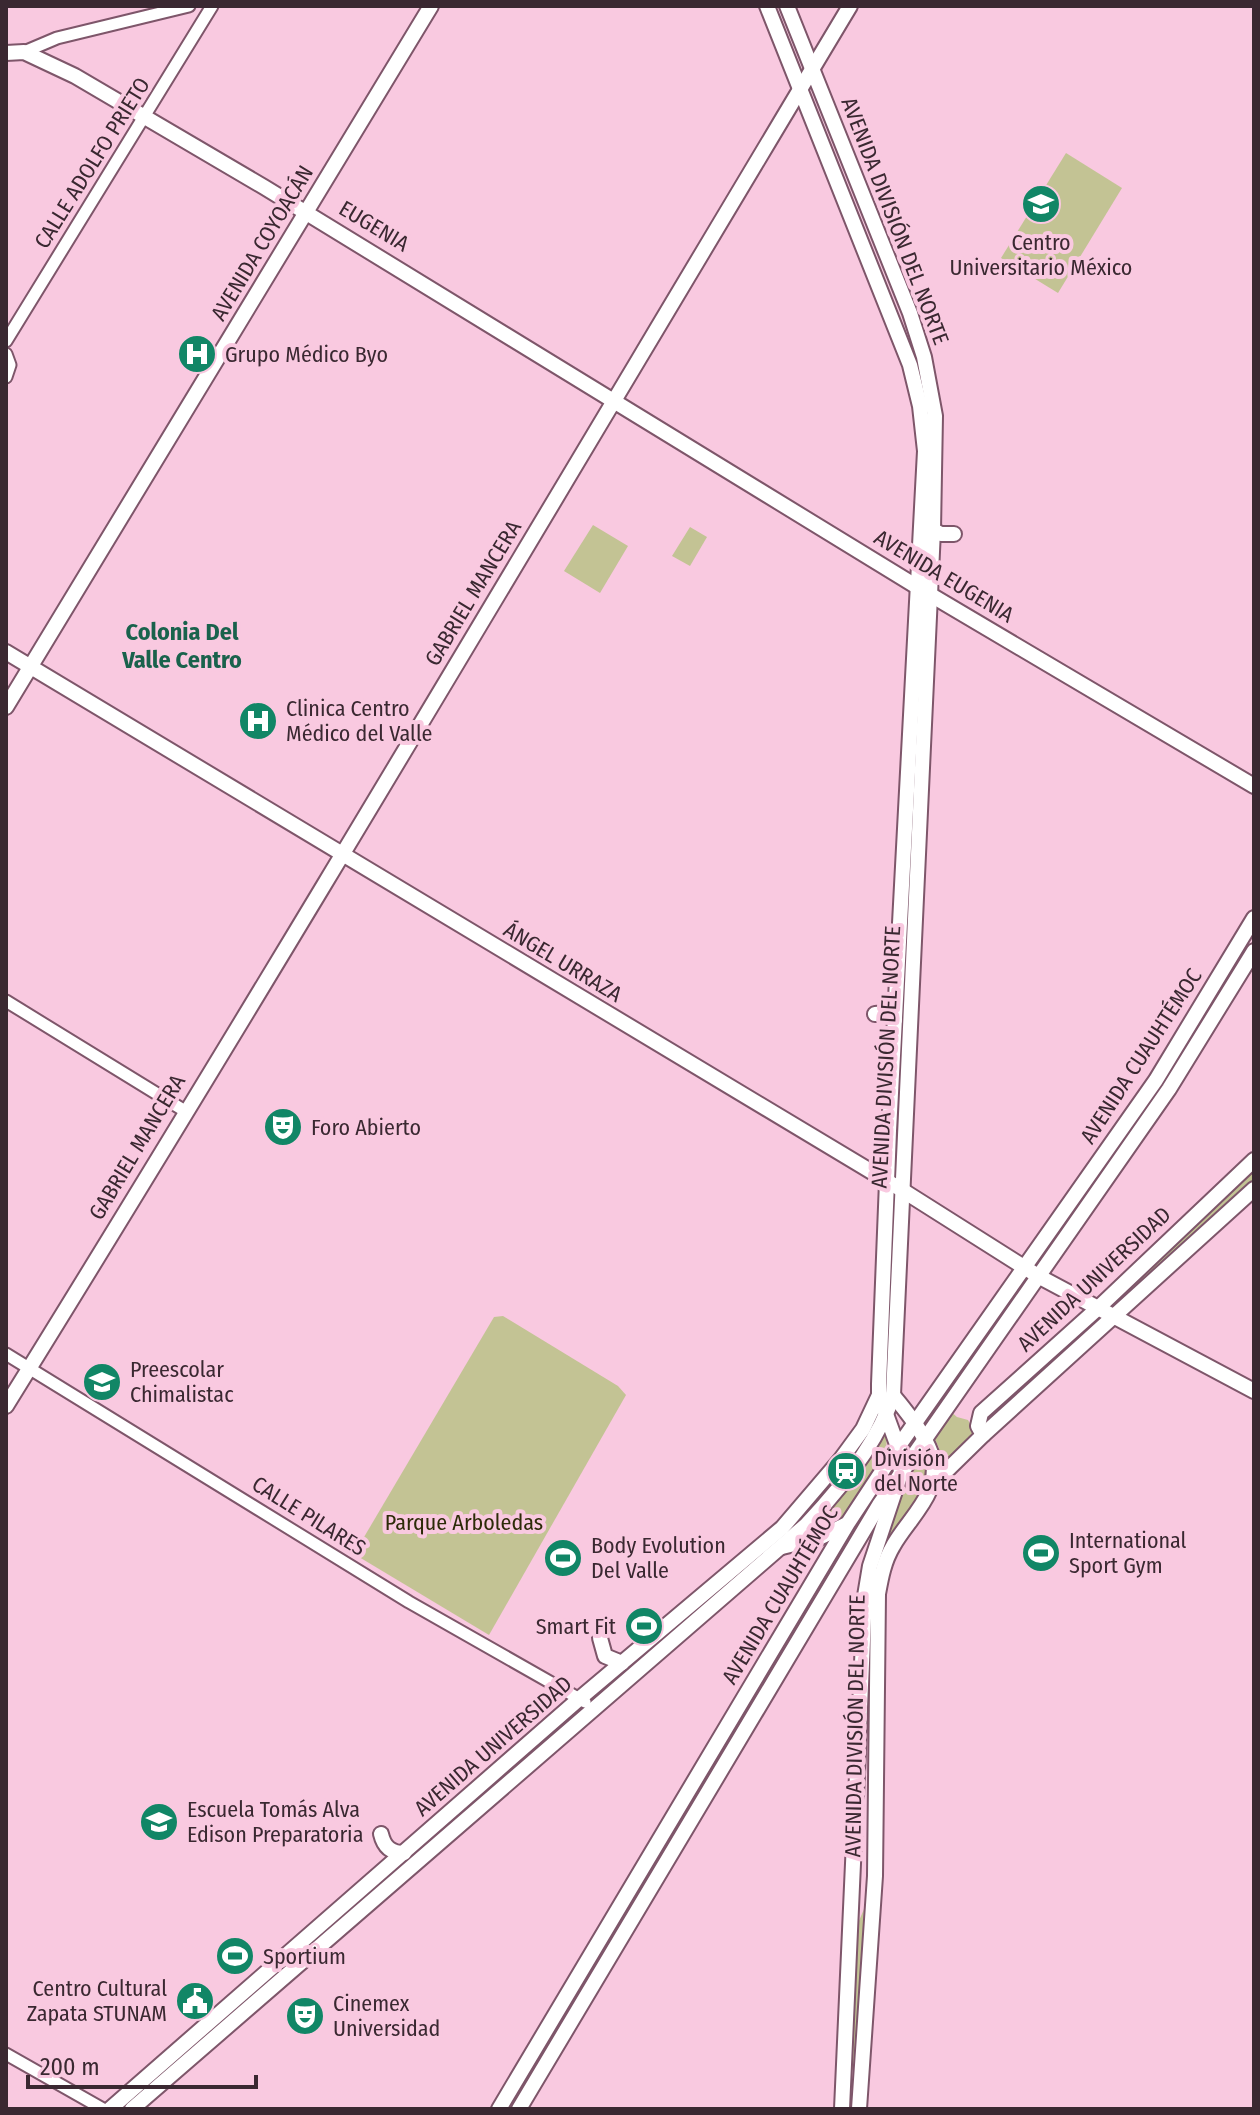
<svg xmlns="http://www.w3.org/2000/svg" width="1260" height="2115" viewBox="0 0 1260 2115" font-family="'Fira Sans Condensed',sans-serif">
	<style>
		.green { fill: #c3c394 }
		.lines { fill: none; stroke-linecap: round; stroke-linejoin: round }
		.minor-casing { stroke: #7e566a; stroke-width: 15 }
		.major-casing { stroke: #7e566a; stroke-width: 18 }
		.minor { stroke: #fff; stroke-width: 11 }
		.major { stroke: #fff; stroke-width: 14 }
		.labels { text-anchor: middle; dominant-baseline: central; stroke-width: 8; stroke-linejoin: round; paint-order: stroke }
		.street-label { font-size: 22px; fill: #3a2831; stroke: #f9c9e0 }
		.poi-label { font-size: 22px; fill: #3a2831; stroke: #f9c9e0; text-anchor: start }
		.park-label { font-size: 22px; fill: #2c2b07; stroke: #f9c9e0 }
		.neighbourhood-label { font-size: 24px; font-weight: bold; fill: #19624c; stroke: #f9c9e0 }
	</style>
	<rect width="100%" height="100%" fill="#f9c9e0"/>
	<!-- green -->
	<g class="green">
		<polygon points="1066,153 1122,188 1058,293 1001,258"/>
		<polygon points="593,525 628,546 600,593 564,571"/>
		<polygon points="690,527 707,537 690,566 672,556"/>
		<polygon points="1252,1172 1254,1180 1117,1305 1110,1301"/>
		<polygon points="503,1316 618,1386 626,1395 489,1635 354,1554 494,1317"/>
		<polygon points="950,1411 957,1417 968,1420 975,1433 942,1470 939,1448 933,1435"/>
		<polygon points="887,1432 886,1455 838,1524 813,1534"/>
		<polygon points="922,1449 929,1462 928,1480 877,1565 906,1470"/>
		<polygon points="864,1909 856,2065 849,2075 856,1928"/>
	</g>
	<g class="lines">
		<!-- minor casing -->
		<g class="minor-casing">
			<g id="minor">
				<polyline points="24,52 57,38 189,6"/>
				<polyline points="6,341 212,6"/>
				<polyline points="6,354 10,365 6,377"/>
				<polyline points="6,1001 185,1111"/>
				<polyline points="6,1354 409,1602 585,1702"/>
				<polyline points="6,2054 103,2109"/>
			</g>
		</g>
		<!-- major casing -->
		<g class="major-casing">
			<g id="major">
				<polyline points="767,6 910,365 920,406 925,451 889,1131 879,1384 879,1395 898,1447 901,1473 870,1566 865,1596 842,2109"/>
				<polyline points="6,53 24,52 75,76 264,187 919,588 1254,786"/>
				<polyline points="933,530 941,534 954,534"/>
				<polyline points="6,652 902,1190 1038,1276 1254,1391"/>
				<polyline points="6,707 431,6"/>
				<polyline points="875,1014 886,1013 895,1020"/>
				<path d="M6 1406C293 943 570 473 850 6"/>
				<polyline points="983,1435 978,1426 981,1413 1097,1309 1254,1160"/>
				<polyline points="933,1484 983,1435 1254,1189"/>
				<polyline points="782,1547 819,1538 845,1525"/>
				<polyline points="600,1638 605,1656 622,1663"/>
				<path d="M381 1834C384 1847 391 1853 404 1853"/>
				<polyline points="110,2109 579,1699 782,1528 841,1459 863,1429 879,1395"/>
				<path d="M132 2109 806 1525C840 1489 879 1442 893 1395L933 530 935 416 924 357 910 313 787 6"/>
				<polyline points="499,2109 848,1523 898,1447 1156,1080 1254,918"/>
				<polyline points="519,2109 879,1505 1169,1089 1254,951"/>
				<path d="M859 2109 875 1876 878 1594C881 1577 884 1561 893 1546 910 1516 944 1491 931 1453 923 1431 907 1413 893 1395"/>
			</g>
		</g>
		<!-- minor -->
		<use href="#minor" class="minor"/>
		<!-- major -->
		<use href="#major" class="major"/>
	</g>
	<!-- icons -->
	<defs>
		<g id="school-disc" transform="scale(2)"><circle r="9.5" fill="#118666" stroke="#f9c9e0"/><path d="M0-5L7-2L0 1L-7-2ZM-4 1L0 2.5L4 1V4Q0 6-4 4Z" fill="#fff"/></g>
		<g id="hospital-disc" transform="scale(2)"><circle r="9.5" fill="#118666" stroke="#f9c9e0"/><path d="M-5-5h3v3.5h4V-5h3V5h-3V1.5h-4V5h-3Z" fill="#fff"/></g>
		<g id="theatre-disc" transform="scale(2)"><circle r="9.5" fill="#118666" stroke="#f9c9e0"/><path d="M-5-5.5Q0-4 5-5.5V0Q5 5 0 6Q-5 5-5 0ZM-3.3-2.5H-1v1.5H-3.3ZM1-2.5H3.3v1.5H1ZM-2.8 1Q0 5.5 2.8 1Z" fill="#fff"/></g>
		<g id="station-disc" transform="scale(2)"><circle r="9.5" fill="#118666" stroke="#f9c9e0"/><path d="M-3-6H3Q5-6 5-4V2Q5 4 3 4L4.5 6H3L1.5 4h-3L-3 6H-4.5L-3 4Q-5 4-5 2V-4Q-5-6-3-6ZM-3.5-4v3h7v-3ZM-3.5 1v1.5H-2V1ZM2 1v1.5H3.5V1Z" fill="#fff"/></g>
		<g id="stadium-disc" transform="scale(2)"><circle r="9.5" fill="#118666" stroke="#f9c9e0"/><path d="M0-5a6.5 5 0 1 0 0 10a6.5 5 0 1 0 0-10ZM-3.5-1.8h7v3.6h-7Z" fill="#fff"/></g>
		<g id="civic-disc" transform="scale(2)"><circle r="9.5" fill="#118666" stroke="#f9c9e0"/><path d="M-.6-6.5H3V-4.5H.6V-3L4-1V1h2V6H-6V1h2V-1L-.6-3ZM-1.2 2.5V6h2.4V2.5Z" fill="#fff"/></g>
	</defs>
	<g fill-rule="evenodd">
		<use href="#school-disc" x="1041" y="204"/>
		<use href="#hospital-disc" x="197" y="354"/>
		<use href="#hospital-disc" x="258" y="721"/>
		<use href="#theatre-disc" x="283" y="1127"/>
		<use href="#school-disc" x="102" y="1382"/>
		<use href="#station-disc" x="846" y="1471"/>
		<use href="#stadium-disc" x="1041" y="1553"/>
		<use href="#stadium-disc" x="563" y="1558"/>
		<use href="#stadium-disc" x="644" y="1626"/>
		<use href="#school-disc" x="159" y="1822"/>
		<use href="#stadium-disc" x="235" y="1956"/>
		<use href="#civic-disc" x="195" y="2001"/>
		<use href="#theatre-disc" x="305" y="2016"/>
	</g>
	<g class="labels">
		<!-- street labels -->
		<g class="street-label">
			<text transform="translate(92 163) rotate(-58)">CALLE ADOLFO PRIETO</text>
			<text transform="translate(895 221) rotate(69)">AVENIDA DIVISIÓN DEL NORTE</text>
			<text transform="translate(374 226) rotate(31)">EUGENIA</text>
			<text transform="translate(262 243) rotate(-59)">AVENIDA COYOACÁN</text>
			<text transform="translate(944 576) rotate(31)">AVENIDA EUGENIA</text>
			<text transform="translate(473 593) rotate(-59)">GABRIEL MANCERA</text>
			<text transform="translate(563 962) rotate(31)">ÁNGEL URRAZA</text>
			<text transform="translate(1141 1056) rotate(-57)">AVENIDA CUAUHTÉMOC</text>
			<text transform="translate(886 1057) rotate(-87)">AVENIDA DIVISIÓN DEL NORTE</text>
			<text transform="translate(137 1147) rotate(-59)">GABRIEL MANCERA</text>
			<text transform="translate(1094 1279) rotate(-43)">AVENIDA UNIVERSIDAD</text>
			<text transform="translate(309 1516) rotate(32)">CALLE PILARES</text>
			<text transform="translate(780 1595) rotate(-59)">AVENIDA CUAUHTÉMOC</text>
			<text transform="translate(855 1726) rotate(-89)">AVENIDA DIVISIÓN DEL NORTE</text>
			<text transform="translate(493 1746) rotate(-41)">AVENIDA UNIVERSIDAD</text>
		</g>
		<!-- poi labels -->
		<g class="poi-label">
			<text x="1041" y="242" text-anchor="middle">Centro<tspan x="1041" dy="25">Universitario México</tspan></text>
			<text x="225" y="354">Grupo Médico Byo</text>
			<text x="286" y="708">Clinica Centro<tspan x="286" dy="25">Médico del Valle</tspan></text>
			<text x="311" y="1127">Foro Abierto</text>
			<text x="130" y="1369">Preescolar<tspan x="130" dy="25">Chimalistac</tspan></text>
			<text x="874" y="1458">División<tspan x="874" dy="25">del Norte</tspan></text>
			<text x="1069" y="1540">International<tspan x="1069" dy="25">Sport Gym</tspan></text>
			<text x="591" y="1545">Body Evolution<tspan x="591" dy="25">Del Valle</tspan></text>
			<text x="616" y="1626" text-anchor="end">Smart Fit</text>
			<text x="187" y="1809">Escuela Tomás Alva<tspan x="187" dy="25">Edison Preparatoria</tspan></text>
			<text x="263" y="1956">Sportium</text>
			<text x="167" y="1988" text-anchor="end">Centro Cultural<tspan x="167" dy="25">Zapata STUNAM</tspan></text>
			<text x="333" y="2003">Cinemex<tspan x="333" dy="25">Universidad</tspan></text>
		</g>
		<!-- park labels -->
		<g class="park-label">
			<text x="464" y="1522">Parque Arboledas</text>
		</g>
		<!-- neighbourhood labels -->
		<g class="neighbourhood-label">
			<text x="182" y="632">Colonia Del<tspan x="182" dy="28">Valle Centro</tspan></text>
		</g>
	</g>
	<!-- border -->
	<rect width="1260" height="2115" fill="none" stroke="#3a2831" stroke-width="16"/>
	<!-- scale -->
	<path d="M28 2075v12h228v-12" fill="none" stroke="#3a2831" stroke-width="4"/>
	<text x="40" y="2075" font-size="24" fill="#3a2831" stroke="#f9c9e0" stroke-width="6" paint-order="stroke">200 m</text>
</svg>
